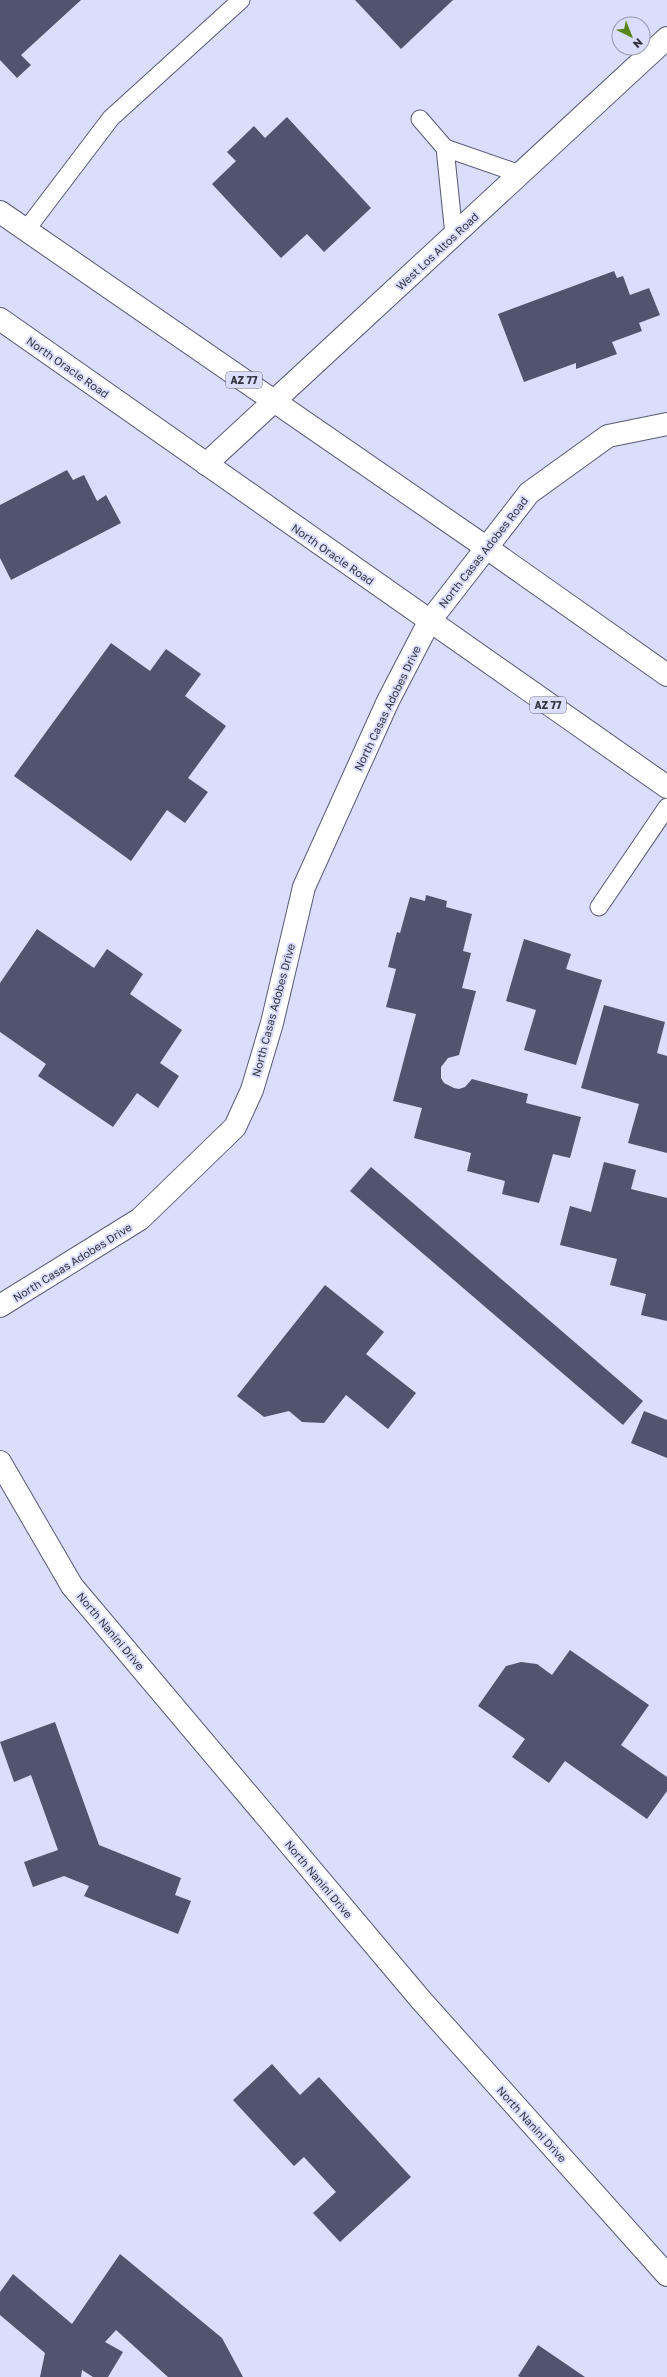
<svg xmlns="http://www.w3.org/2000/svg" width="667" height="2377" viewBox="0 0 667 2377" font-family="'Golos Text',sans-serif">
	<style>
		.building { fill: #52546d }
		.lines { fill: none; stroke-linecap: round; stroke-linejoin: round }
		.lane-casing { stroke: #585a73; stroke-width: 19 }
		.street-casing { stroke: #585a73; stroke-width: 24 }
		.highway-casing { stroke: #585a73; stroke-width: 24 }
		.lane { stroke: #fff; stroke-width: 17 }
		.street { stroke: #fff; stroke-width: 22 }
		.highway { stroke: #fff; stroke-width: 22 }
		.labels { text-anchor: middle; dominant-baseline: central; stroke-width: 4; stroke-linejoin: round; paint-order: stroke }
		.shield { fill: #daddfb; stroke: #666778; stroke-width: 1 }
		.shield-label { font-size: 10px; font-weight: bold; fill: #343540 }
		.street-label { font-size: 11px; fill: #343540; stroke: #daddfb }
	</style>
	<rect width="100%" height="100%" fill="#daddfb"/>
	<!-- building -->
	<g class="building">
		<polygon points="0,0 81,0 21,55 31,65 17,78 0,60"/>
		<polygon points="355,0 453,0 401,49"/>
		<polygon points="287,117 371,208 324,252 307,234 281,258 212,184 236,161 227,152 254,126 265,138"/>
		<polygon points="614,271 617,278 623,276 630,295 649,288 660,315 639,323 642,331 612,342 617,354 576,369 576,363 524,382 498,314"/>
		<polygon points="67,470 73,480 84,475 97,501 106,495 121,523 11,580 0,558 0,505"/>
		<polygon points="111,643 150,671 166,649 201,674 185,696 226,726 188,778 208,792 185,823 167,810 131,861 14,776"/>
		<polygon points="426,895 447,901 446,907 472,914 463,951 471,953 462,988 476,991 459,1055 448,1058 441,1067 441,1078 444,1083 454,1088 459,1089 465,1087 472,1079 528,1094 526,1103 581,1117 570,1158 553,1154 539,1203 502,1194 505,1181 467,1171 471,1153 414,1138 422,1108 393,1101 416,1014 386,1007 396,969 388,967 397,932 400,933 410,897 425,901"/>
		<polygon points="37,929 94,968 107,949 143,974 130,994 182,1030 160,1063 179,1076 158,1108 137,1093 113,1127 38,1076 46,1064 0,1032 0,983"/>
		<polygon points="524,939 571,954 566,969 602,980 576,1065 524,1050 536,1010 506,1001"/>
		<polygon points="604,1005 665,1022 657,1053 667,1056 667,1153 628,1143 639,1104 581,1088"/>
		<polygon points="604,1162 636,1170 631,1189 667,1198 667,1321 641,1315 646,1294 610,1285 617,1259 560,1245 570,1206 591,1212"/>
		<polygon points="371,1167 643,1401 623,1425 350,1191"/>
		<polygon points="325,1285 384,1332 366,1354 416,1393 388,1429 346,1395 324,1423 302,1422 289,1411 264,1417 237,1396"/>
		<polygon points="644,1411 667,1420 667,1458 631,1443"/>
		<polygon points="570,1650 649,1705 621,1745 667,1777 667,1791 647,1819 565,1761 549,1783 512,1757 525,1739 478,1706 506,1666 521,1662 537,1664 552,1675"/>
		<polygon points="55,1722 99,1845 181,1878 175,1895 191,1901 178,1934 84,1896 89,1886 64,1876 33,1887 24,1862 58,1850 31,1775 14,1782 0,1742"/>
		<polygon points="272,2064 300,2095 319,2077 411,2177 340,2242 313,2213 336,2192 304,2157 294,2166 233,2100"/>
		<polygon points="120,2254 222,2338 243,2377 168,2377 116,2330 105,2342 123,2352 108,2377 93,2377 82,2370 81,2377 40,2377 45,2353 0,2315 0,2292 13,2274 72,2324"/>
		<polygon points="538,2345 585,2377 520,2377 518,2376"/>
	</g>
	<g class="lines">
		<!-- lane casing -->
		<g class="lane-casing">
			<g id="lane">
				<polyline points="420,119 445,148"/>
				<polyline points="26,230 111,118 241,0"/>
				<polyline points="454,235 445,148 520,174"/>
				<polyline points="599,907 667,807"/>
			</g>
		</g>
		<!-- street casing -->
		<g class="street-casing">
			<g id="street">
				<polyline points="206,464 667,38"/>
				<polyline points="0,1306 140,1219 235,1127 252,1090 272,1023 304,887 388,701 429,622 529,493 608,436 667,424"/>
				<polyline points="0,1462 72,1586 421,2000 667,2275"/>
			</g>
		</g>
		<!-- highway casing -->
		<g class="highway-casing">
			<g id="highway">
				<polyline points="0,212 487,548 667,675"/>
				<polyline points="0,319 667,787"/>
			</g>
		</g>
		<!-- lane -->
		<use href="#lane" class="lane"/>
		<!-- street -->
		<use href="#street" class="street"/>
		<!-- highway -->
		<use href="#highway" class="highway"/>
	</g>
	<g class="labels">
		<!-- shield labels -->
		<g class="shield">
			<rect x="226" y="372" width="36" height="16" rx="3"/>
			<rect x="530" y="697" width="36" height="16" rx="3"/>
		</g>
		<g class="shield-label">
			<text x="244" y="380">AZ 77</text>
			<text x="548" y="705">AZ 77</text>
		</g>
		<!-- street labels -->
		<g class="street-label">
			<text transform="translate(437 251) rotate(-43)">West Los Altos Road</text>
			<text transform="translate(68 367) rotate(35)">North Oracle Road</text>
			<text transform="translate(483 552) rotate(-52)">North Casas Adobes Road</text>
			<text transform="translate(333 554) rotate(35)">North Oracle Road</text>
			<text transform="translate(387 708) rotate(-64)">North Casas Adobes Drive</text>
			<text transform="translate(273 1010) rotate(-75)">North Casas Adobes Drive</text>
			<text transform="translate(72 1262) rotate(-32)">North Casas Adobes Drive</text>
			<text transform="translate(111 1631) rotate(50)">North Nanini Drive</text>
			<text transform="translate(319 1879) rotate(50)">North Nanini Drive</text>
			<text transform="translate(532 2124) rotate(48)">North Nanini Drive</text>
		</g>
	</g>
	<!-- north arrow -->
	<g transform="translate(631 36) rotate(137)"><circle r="19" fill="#daddfb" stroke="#989ab0"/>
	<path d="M0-3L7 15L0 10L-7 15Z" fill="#568618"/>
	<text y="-6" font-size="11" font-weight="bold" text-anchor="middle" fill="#343540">N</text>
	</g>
</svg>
